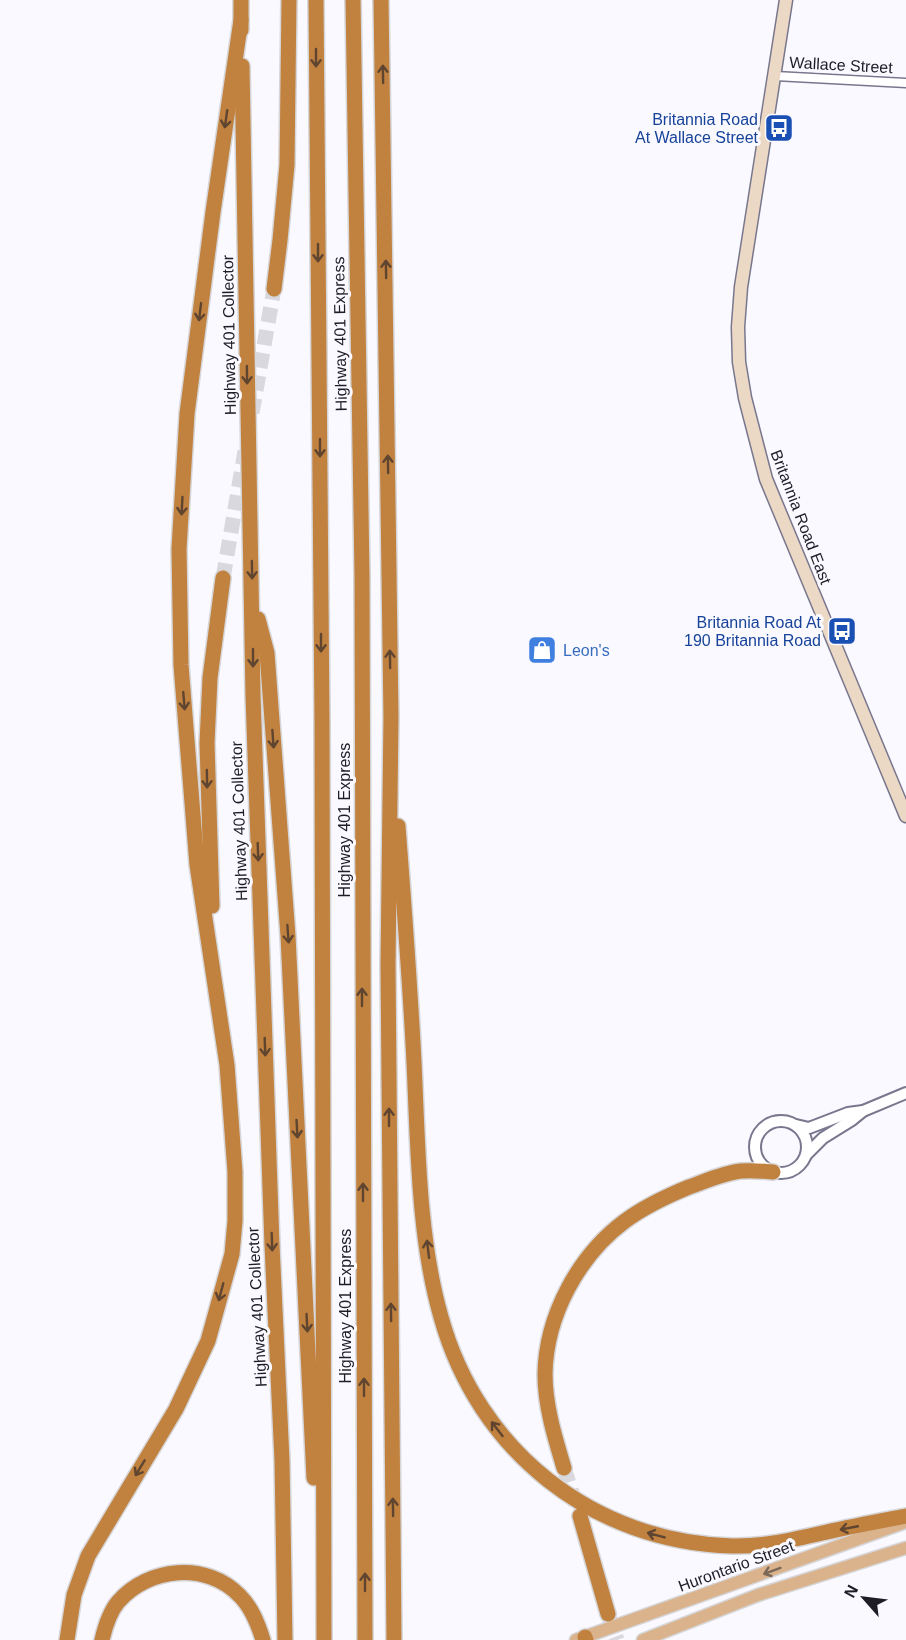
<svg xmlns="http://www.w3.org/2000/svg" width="906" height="1640" viewBox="0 0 906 1640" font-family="Helvetica,sans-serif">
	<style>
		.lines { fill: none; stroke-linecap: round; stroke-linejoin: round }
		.motorway-tunnel { stroke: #d9d8de; stroke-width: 15; stroke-dasharray: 15 8; stroke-linecap: butt }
		.minor-casing { stroke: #79778e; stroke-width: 11 }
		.tertiary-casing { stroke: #79778e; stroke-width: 14 }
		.secondary-casing { stroke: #79778e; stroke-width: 15 }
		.primary-casing { stroke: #d6d6d8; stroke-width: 15 }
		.motorway-casing { stroke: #d6d6d8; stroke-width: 18 }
		.minor { stroke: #fff; stroke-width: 8 }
		.tertiary { stroke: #fff; stroke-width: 10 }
		.secondary { stroke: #ecd9c5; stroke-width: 12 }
		.primary { stroke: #dab38c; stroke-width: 12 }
		.motorway { stroke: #c1813f; stroke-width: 15 }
		.oneway { stroke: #5f4530 }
		.oneway2 { stroke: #7c6859 }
		.labels { text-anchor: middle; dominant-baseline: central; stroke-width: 6; stroke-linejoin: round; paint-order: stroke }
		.street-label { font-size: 16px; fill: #1e1d26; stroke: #faf9ff }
		.transit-label { font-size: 16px; fill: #164399; stroke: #faf9ff; text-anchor: end }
		.shop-label { font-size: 16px; fill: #366cbe; stroke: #faf9ff; text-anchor: start }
	</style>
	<rect width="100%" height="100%" fill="#faf9ff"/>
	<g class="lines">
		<!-- motorway-tunnel -->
		<g class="motorway-tunnel">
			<polyline points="252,413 274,289"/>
			<polyline points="223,578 245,451"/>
			<polyline points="564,1468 576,1505"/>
			<polyline points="608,1615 617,1640"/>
		</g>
		<!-- minor casing -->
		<g class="minor-casing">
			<polyline id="minor" points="775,76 906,83"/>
		</g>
		<!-- tertiary casing -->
		<g class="tertiary-casing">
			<g id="tertiary">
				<circle cx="781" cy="1147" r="26"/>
				<polyline points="796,1125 809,1128 848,1113 863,1111 906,1093"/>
				<polyline points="806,1155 823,1138 852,1120 863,1111"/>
			</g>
		</g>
		<!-- secondary casing -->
		<g class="secondary-casing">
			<polyline id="secondary" points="786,0 741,287 738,327 739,362 745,398 766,479 906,816"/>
		</g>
		<!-- primary casing -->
		<g class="primary-casing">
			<g id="primary">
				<polyline points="576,1640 906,1522"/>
				<polyline points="643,1640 758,1595 906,1548"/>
			</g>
		</g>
		<!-- motorway casing -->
		<g class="motorway-casing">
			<g id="motorway">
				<polyline points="316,0 322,721 324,1640"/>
				<polyline points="353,0 362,575 365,1640"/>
				<polyline points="381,0 391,717 388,965 394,1640"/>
				<polyline points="241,30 241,0"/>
				<polyline points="242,66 253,696 272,1245 282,1460 285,1640"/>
				<polyline points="274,289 280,240 287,165 289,0"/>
				<polyline points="258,619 267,653 288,936 314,1478"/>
				<path d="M398 826C404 904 410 983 414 1062 418 1145 418 1237 441 1317 478 1451 593 1542 732 1546 764 1547 795 1539 827 1532 853 1526 880 1521 906 1516"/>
				<polyline points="212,906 207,743 210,678 223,578"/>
				<path d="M564 1468C555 1438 545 1406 545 1374 546 1316 578 1256 625 1221 644 1207 667 1196 689 1187 706 1181 723 1173 741 1171 752 1170 763 1171 773 1172"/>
				<polyline points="580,1516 608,1614"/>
				<polyline points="585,1637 586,1640"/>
				<polyline points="67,1640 74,1595 88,1556 176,1409 208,1341 232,1254 235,1221 235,1172 227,1065 197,865 181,665 179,549 187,414 213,212 241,20"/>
				<path d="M102 1640C105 1627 109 1613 118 1602 148 1567 207 1561 240 1596 252 1608 258 1624 263 1640"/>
			</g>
		</g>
		<!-- minor -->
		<use href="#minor" class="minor"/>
		<!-- tertiary -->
		<use href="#tertiary" class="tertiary"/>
		<!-- secondary -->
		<use href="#secondary" class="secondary"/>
		<!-- primary -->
		<use href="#primary" class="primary"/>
		<!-- motorway -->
		<use href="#motorway" class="motorway"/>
	</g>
	<!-- one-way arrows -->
	<defs><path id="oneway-shaft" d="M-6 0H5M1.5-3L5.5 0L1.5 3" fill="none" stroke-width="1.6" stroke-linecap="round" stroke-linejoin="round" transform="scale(1.5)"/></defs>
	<g class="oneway">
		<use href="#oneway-shaft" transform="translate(316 58) rotate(90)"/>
		<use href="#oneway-shaft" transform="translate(383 74) rotate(-91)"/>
		<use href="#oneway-shaft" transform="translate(226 119) rotate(98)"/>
		<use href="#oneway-shaft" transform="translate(318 253) rotate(90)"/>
		<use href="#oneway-shaft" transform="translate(386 269) rotate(-91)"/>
		<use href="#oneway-shaft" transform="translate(200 312) rotate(97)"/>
		<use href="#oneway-shaft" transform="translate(247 375) rotate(89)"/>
		<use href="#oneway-shaft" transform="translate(320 448) rotate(90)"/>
		<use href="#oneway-shaft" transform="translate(388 464) rotate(-91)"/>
		<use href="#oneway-shaft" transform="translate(182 506) rotate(93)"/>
		<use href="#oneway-shaft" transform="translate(252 570) rotate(89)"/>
		<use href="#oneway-shaft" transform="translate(321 643) rotate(90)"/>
		<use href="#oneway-shaft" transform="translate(253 658) rotate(90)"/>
		<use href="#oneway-shaft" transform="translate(390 659) rotate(-91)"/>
		<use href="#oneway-shaft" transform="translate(184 701) rotate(85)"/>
		<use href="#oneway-shaft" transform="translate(273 739) rotate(86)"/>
		<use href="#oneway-shaft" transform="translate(207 779) rotate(89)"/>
		<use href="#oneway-shaft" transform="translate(258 852) rotate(88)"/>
		<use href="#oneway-shaft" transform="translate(288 934) rotate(86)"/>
		<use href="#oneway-shaft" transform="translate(362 997) rotate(-90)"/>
		<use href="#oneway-shaft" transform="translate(265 1047) rotate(88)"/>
		<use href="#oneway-shaft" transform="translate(389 1117) rotate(-90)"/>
		<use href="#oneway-shaft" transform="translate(297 1129) rotate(87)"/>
		<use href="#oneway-shaft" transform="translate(363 1192) rotate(-90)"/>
		<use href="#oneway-shaft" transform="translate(272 1242) rotate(88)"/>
		<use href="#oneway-shaft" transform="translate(428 1249) rotate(-97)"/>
		<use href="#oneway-shaft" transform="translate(221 1292) rotate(105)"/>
		<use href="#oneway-shaft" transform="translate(391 1312) rotate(-91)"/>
		<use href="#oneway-shaft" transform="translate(307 1323) rotate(87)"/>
		<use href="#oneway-shaft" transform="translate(364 1387) rotate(-90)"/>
		<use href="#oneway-shaft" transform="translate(497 1429) rotate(-128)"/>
		<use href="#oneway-shaft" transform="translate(140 1468) rotate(121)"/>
		<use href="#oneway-shaft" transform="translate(393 1507) rotate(-91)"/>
		<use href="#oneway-shaft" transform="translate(849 1528) rotate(169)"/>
		<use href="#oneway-shaft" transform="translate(656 1535) rotate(-165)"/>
		<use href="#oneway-shaft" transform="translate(365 1582) rotate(-90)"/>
	</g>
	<use class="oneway2" href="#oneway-shaft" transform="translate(772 1571) rotate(160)"/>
	<!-- icons -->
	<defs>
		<g id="bus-square" transform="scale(1.5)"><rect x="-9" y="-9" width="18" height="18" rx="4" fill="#1a4fb4" stroke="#faf9ff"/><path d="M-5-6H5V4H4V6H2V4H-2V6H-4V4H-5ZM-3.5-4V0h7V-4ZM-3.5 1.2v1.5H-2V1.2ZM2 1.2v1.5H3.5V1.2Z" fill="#fff"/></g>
		<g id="shop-square" transform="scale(1.5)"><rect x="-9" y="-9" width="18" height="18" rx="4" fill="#3f7fe0" stroke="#faf9ff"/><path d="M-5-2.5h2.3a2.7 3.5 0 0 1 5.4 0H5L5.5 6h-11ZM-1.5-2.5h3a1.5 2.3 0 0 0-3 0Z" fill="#fff"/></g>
	</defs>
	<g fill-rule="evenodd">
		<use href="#bus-square" x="779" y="128"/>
		<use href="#bus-square" x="842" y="631"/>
		<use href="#shop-square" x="542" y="650"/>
	</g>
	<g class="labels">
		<!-- street labels -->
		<g class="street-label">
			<text transform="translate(841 65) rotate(3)">Wallace Street</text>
			<text transform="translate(340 334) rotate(-91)">Highway 401 Express</text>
			<text transform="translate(229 335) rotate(-91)">Highway 401 Collector</text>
			<text transform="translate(801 517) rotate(69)">Britannia Road East</text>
			<text transform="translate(344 820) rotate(-90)">Highway 401 Express</text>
			<text transform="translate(239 821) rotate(-92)">Highway 401 Collector</text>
			<text transform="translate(345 1306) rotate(-90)">Highway 401 Express</text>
			<text transform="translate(257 1307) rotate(-93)">Highway 401 Collector</text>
			<text transform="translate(736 1566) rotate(-20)">Hurontario Street</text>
		</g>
		<!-- transit labels -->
		<g class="transit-label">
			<text x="758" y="119">Britannia Road<tspan x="758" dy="18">At Wallace Street</tspan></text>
			<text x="821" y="622">Britannia Road At<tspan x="821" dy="18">190 Britannia Road</tspan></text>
		</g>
		<!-- shop labels -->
		<g class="shop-label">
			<text x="563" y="650">Leon's</text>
		</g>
	</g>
	<!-- north arrow -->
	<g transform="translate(864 1598) rotate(298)" stroke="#faf9ff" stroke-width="4.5" paint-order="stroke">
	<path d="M0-4.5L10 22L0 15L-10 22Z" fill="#1e1d26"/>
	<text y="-9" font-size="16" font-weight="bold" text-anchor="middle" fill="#1e1d26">N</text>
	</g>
</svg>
